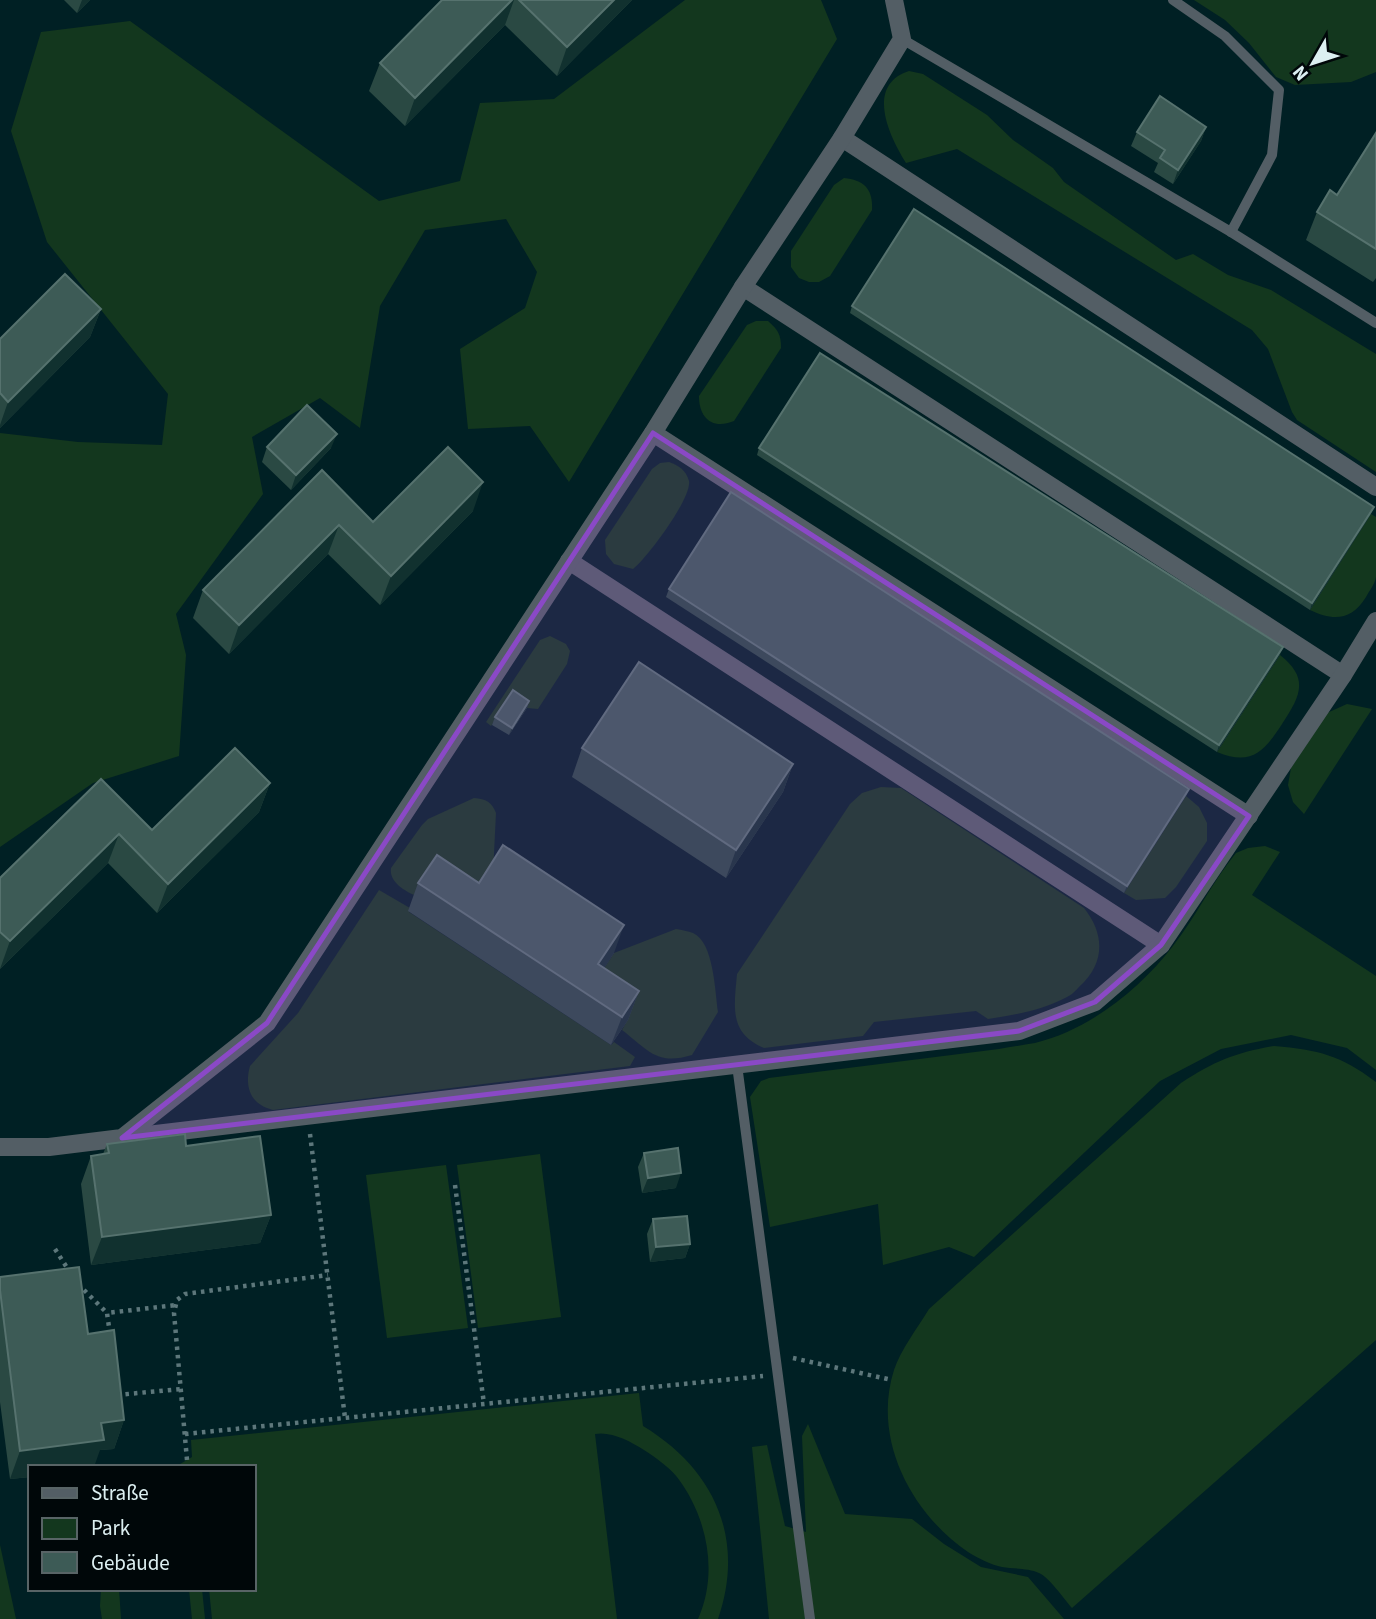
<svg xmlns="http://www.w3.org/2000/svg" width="1376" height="1619" viewBox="0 0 1376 1619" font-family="'Source Sans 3',sans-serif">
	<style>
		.green { fill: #13371e }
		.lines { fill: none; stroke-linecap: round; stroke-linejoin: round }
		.path { stroke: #5d777b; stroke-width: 4.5; stroke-dasharray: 3.5 5; stroke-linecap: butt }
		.lane { stroke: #535e65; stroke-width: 10 }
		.street { stroke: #535e65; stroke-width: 18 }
		.wall { fill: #2a4943 }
		.shaded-wall { fill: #11312f }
		.building { fill: #3d5b56; stroke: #56726e; stroke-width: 2 }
		.marked { fill: #8a49c6; fill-opacity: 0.2; stroke: #8a49c6; stroke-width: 5; stroke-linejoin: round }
	</style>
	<rect width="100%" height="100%" fill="#002024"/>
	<!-- green -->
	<g class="green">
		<polygon points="685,0 821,0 837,39 569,482 530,426 468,429 460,349 525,308 537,272 506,219 425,230 380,306 360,428 320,398 252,437 263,494 176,614 186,655 179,756 93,783 0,847 0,433 78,442 162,445 168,394 47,242 11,131 41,32 130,21 379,201 460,181 480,103 554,99"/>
		<polygon points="1194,0 1376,0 1376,72 1351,82 1295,85 1276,77 1249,43 1225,20"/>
		<path d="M909 71 923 74 987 115 1013 140 1053 168 1064 182 1176 260 1193 254 1228 275 1271 290 1376 354V472L1297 420 1292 412 1268 349 1252 330 957 149 906 163C889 136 865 85 909 71Z"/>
		<path d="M844 178C864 180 873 189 872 210L830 276 819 282H809L799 278 791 267V251L834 185Z"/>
		<path d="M756 321H768C778 330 781 334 781 348L734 421C712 430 699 418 699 396L747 325Z"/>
		<path d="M669 462C678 465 686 470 689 481 692 498 647 558 633 569L614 564 606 554 605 540 652 469 660 463Z"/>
		<path d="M1371 514 1376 517C1376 536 1376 559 1376 577 1375 584 1369 591 1366 597 1351 621 1333 621 1310 610Z"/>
		<polygon points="550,636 566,644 570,651 567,664 538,709 527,708 510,698 491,726 486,722 540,640"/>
		<path d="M1280 655C1310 679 1300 696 1282 724 1264 752 1251 766 1217 752Z"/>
		<polygon points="1347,704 1372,709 1304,814 1293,802 1288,785 1291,768 1327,713"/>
		<path d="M881 787 901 788 1084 908C1105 934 1105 963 1080 986 1076 990 1072 995 1067 997 1043 1010 1015 1015 988 1019L976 1011 874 1022 863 1036 764 1048C729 1033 734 1008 737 974L850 804 862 793Z"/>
		<polygon points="1186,796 1199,807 1207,823 1207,841 1176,887 1165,898 1136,900 1124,893"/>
		<path d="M474 798C486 799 492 802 496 813L493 874 468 911C448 906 387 895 391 868L422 825 428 819Z"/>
		<path d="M1265 846 1280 852 1252 895 1376 976V1070L1347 1048 1291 1035 1221 1049 1160 1081 974 1257 949 1247 883 1265 878 1204 770 1227 750 1097 761 1081 769 1078 999 1049C1011 1047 1023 1045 1035 1043 1089 1030 1140 989 1173 946 1196 917 1212 882 1236 853L1248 848Z"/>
		<path d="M379 890 410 908 409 912 611 1045 614 1042 635 1057 630 1066 273 1110C251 1105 244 1087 250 1066L298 1013Z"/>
		<path d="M676 929C682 930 688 931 693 933 714 942 715 992 718 1012L692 1055C657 1066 648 1050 622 1030L628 1019 588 993 614 953Z"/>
		<path d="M1274 1046C1319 1050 1340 1055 1376 1082V1340L1072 1608C1064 1599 1049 1577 1039 1573 1029 1568 1014 1569 1002 1567 992 1565 977 1558 968 1552 911 1513 872 1439 894 1370 901 1349 917 1329 929 1309L1181 1083C1215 1061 1235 1053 1274 1046Z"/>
		<polygon points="540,1154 561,1317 478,1328 457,1165"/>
		<polygon points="446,1165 468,1328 387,1338 366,1175"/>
		<path d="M639 1393 643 1426C714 1469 746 1538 718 1619H698C719 1573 707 1516 677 1477 669 1467 655 1457 644 1450 630 1441 611 1431 595 1434L617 1619H212L209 1589H254V1467H175L192 1457 191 1440Z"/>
		<polygon points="808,1424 845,1514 912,1519 944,1544 981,1567 1028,1577 1064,1619 769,1619 752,1447 767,1445 785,1526 806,1532 802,1436"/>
		<polygon points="0,1545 16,1619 0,1619"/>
		<polygon points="101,1589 119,1589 121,1619 102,1619 100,1606"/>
		<polygon points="189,1589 202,1589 205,1619 192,1619"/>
	</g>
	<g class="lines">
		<!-- path -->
		<g class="path">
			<polyline points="310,1134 345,1418"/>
			<polyline points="455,1185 484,1404"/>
			<polyline points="55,1249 71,1274"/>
			<polyline points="78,1284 107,1313"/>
			<polyline points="110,1334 107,1313 176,1305"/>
			<polyline points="793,1358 892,1380"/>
			<polyline points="117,1395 181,1389"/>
			<polyline points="185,1434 763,1376"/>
			<polyline points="187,1460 174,1313 177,1300 185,1294 328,1275"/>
		</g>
		<!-- lane -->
		<g class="lane">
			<polyline points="1173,0 1225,36 1279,90 1272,155 1231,232"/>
			<polyline points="902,39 1231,232 1376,323"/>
			<polyline points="737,1065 810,1619"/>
		</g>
		<!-- street -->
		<g class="street">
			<polyline points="842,138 1376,487"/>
			<polyline points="743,287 1343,675"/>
			<polyline points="653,433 1249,816"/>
			<polyline points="569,561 1161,945"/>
			<polyline points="122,1138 1019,1031 1095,1002 1161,945 1343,675 1376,621"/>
			<polyline points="0,1147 49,1147 122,1138 267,1023 653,433 743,287 842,138 902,39 894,0"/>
		</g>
	</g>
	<!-- wall -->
	<g class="wall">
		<polygon points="64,0 90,0 77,13"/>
		<polygon points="442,0 632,0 557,76 505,25 405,126 369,91 380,63"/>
		<polygon points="1206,127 1201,141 1173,184 1154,172 1158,163 1131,146 1137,132"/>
		<polygon points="1376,133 1376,278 1373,282 1306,240 1317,212 1337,195"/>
		<polygon points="852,306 1371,514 1310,610 850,313"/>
		<polygon points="101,309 90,337 0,428 0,339"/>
		<polygon points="267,447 331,448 291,490 262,462"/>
		<polygon points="759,448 1280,655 1217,752 757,455"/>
		<polygon points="322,470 373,522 473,511 380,605 328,554 229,654 193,618 203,590"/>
		<polygon points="669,589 1189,789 1186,796 1124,893 666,597"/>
		<polygon points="529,701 527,708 509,735 492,725 495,717"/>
		<polygon points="582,748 793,764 783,792 726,878 572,777"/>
		<polygon points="101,779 152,830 270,783 259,812 157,913 108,863 0,969 0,878"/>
		<polygon points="418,883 479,883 614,953 604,968 639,991 628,1020 611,1045 408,911"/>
		<polygon points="107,1144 186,1146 271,1215 260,1243 91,1265 81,1184 91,1156 103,1154"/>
		<polygon points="644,1153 676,1188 642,1193 638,1167"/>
		<polygon points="653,1219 690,1244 685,1258 650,1262 647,1234"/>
		<polygon points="0,1277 88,1334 124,1420 114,1449 100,1450 30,1467 30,1477 10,1479 0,1402"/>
	</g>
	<!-- shaded-wall -->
	<g class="shaded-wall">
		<polygon points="82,0 90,0 77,13"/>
		<polygon points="512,0 514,0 505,25 405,126 415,98"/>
		<polygon points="614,0 632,0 557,76 567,47"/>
		<polygon points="1206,127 1201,141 1173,184 1178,170"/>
		<polygon points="101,309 90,337 0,428 0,425 8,402"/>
		<polygon points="337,434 331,448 291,490 296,475"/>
		<polygon points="483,482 473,511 380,605 391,576"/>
		<polygon points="1374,507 1371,514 1310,610 1312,603"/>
		<polygon points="339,525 328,554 229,654 239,625"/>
		<polygon points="1283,647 1280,655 1217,752 1219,745"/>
		<polygon points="529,701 527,708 509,735 512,728"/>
		<polygon points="793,764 783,792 726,878 736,850"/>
		<polygon points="270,783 259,812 157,913 168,884"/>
		<polygon points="1189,789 1186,796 1124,893 1127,886"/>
		<polygon points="119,834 108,863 0,969 10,941"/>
		<polygon points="624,925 614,953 588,993 598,964"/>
		<polygon points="639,991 628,1020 611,1045 622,1017"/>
		<polygon points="681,1173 676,1188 642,1193 648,1178"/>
		<polygon points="271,1215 260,1243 91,1265 102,1237"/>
		<polygon points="690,1244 685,1258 650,1262 656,1247"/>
		<polygon points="124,1420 114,1449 100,1450 94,1467 30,1467 30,1477 10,1479 20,1451 101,1423"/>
	</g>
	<!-- building -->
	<g class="building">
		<polygon points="442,0 512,0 415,98 380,63"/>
		<polygon points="519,0 614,0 567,47"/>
		<polygon points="1160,96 1206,127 1178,170 1160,158 1165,150 1137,132"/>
		<polygon points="1376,133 1376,249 1317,212 1330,190 1337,195"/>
		<polygon points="914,209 1374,507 1312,603 852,306"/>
		<polygon points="65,274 101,309 8,402 0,393 0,339"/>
		<polygon points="820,353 1283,647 1219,745 759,448"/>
		<polygon points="307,405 337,434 296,475 267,447"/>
		<polygon points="448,447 483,482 391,576 339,525 239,625 203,590 322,470 373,522"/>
		<polygon points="731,492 1189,789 1127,886 669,589"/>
		<polygon points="639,662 793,764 736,850 582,748"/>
		<polygon points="513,690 529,701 512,728 495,717"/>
		<polygon points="235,748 270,783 168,884 119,834 10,941 0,932 0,878 101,779 152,830"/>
		<polygon points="503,845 624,925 598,964 639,991 622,1017 418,883 437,855 479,883"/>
		<polygon points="185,1134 186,1146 260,1136 271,1215 102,1237 91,1156 109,1153 107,1144"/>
		<polygon points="678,1148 681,1173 648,1178 644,1153"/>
		<polygon points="687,1216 690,1244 656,1247 653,1219"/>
		<polygon points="79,1267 88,1334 114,1330 124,1420 101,1423 104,1440 20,1451 0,1290 0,1277"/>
	</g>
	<!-- marked area -->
	<path class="marked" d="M653 433 1249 816 1161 945 1095 1002 1019 1031 122 1138 267 1023Z"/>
	<!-- legend -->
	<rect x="28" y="1465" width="228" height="126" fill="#000709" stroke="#586466" stroke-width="2"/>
	<rect x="42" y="1488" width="35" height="10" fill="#535e65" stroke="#586466" stroke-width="2"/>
	<text x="91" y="1500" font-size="21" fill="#dceff1">Straße</text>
	<rect x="42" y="1518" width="35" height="21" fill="#13371e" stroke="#586466" stroke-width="2"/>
	<text x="91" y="1535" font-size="21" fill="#dceff1">Park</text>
	<rect x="42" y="1552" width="35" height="21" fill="#3d5b56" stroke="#586466" stroke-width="2"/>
	<text x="91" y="1570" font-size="21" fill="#dceff1">Gebäude</text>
	<!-- north arrow -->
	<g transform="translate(1313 63) rotate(231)" stroke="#000709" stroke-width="5" paint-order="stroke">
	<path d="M0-5L12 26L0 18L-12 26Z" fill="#dceff1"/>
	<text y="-10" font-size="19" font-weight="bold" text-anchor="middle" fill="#dceff1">N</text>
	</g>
</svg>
